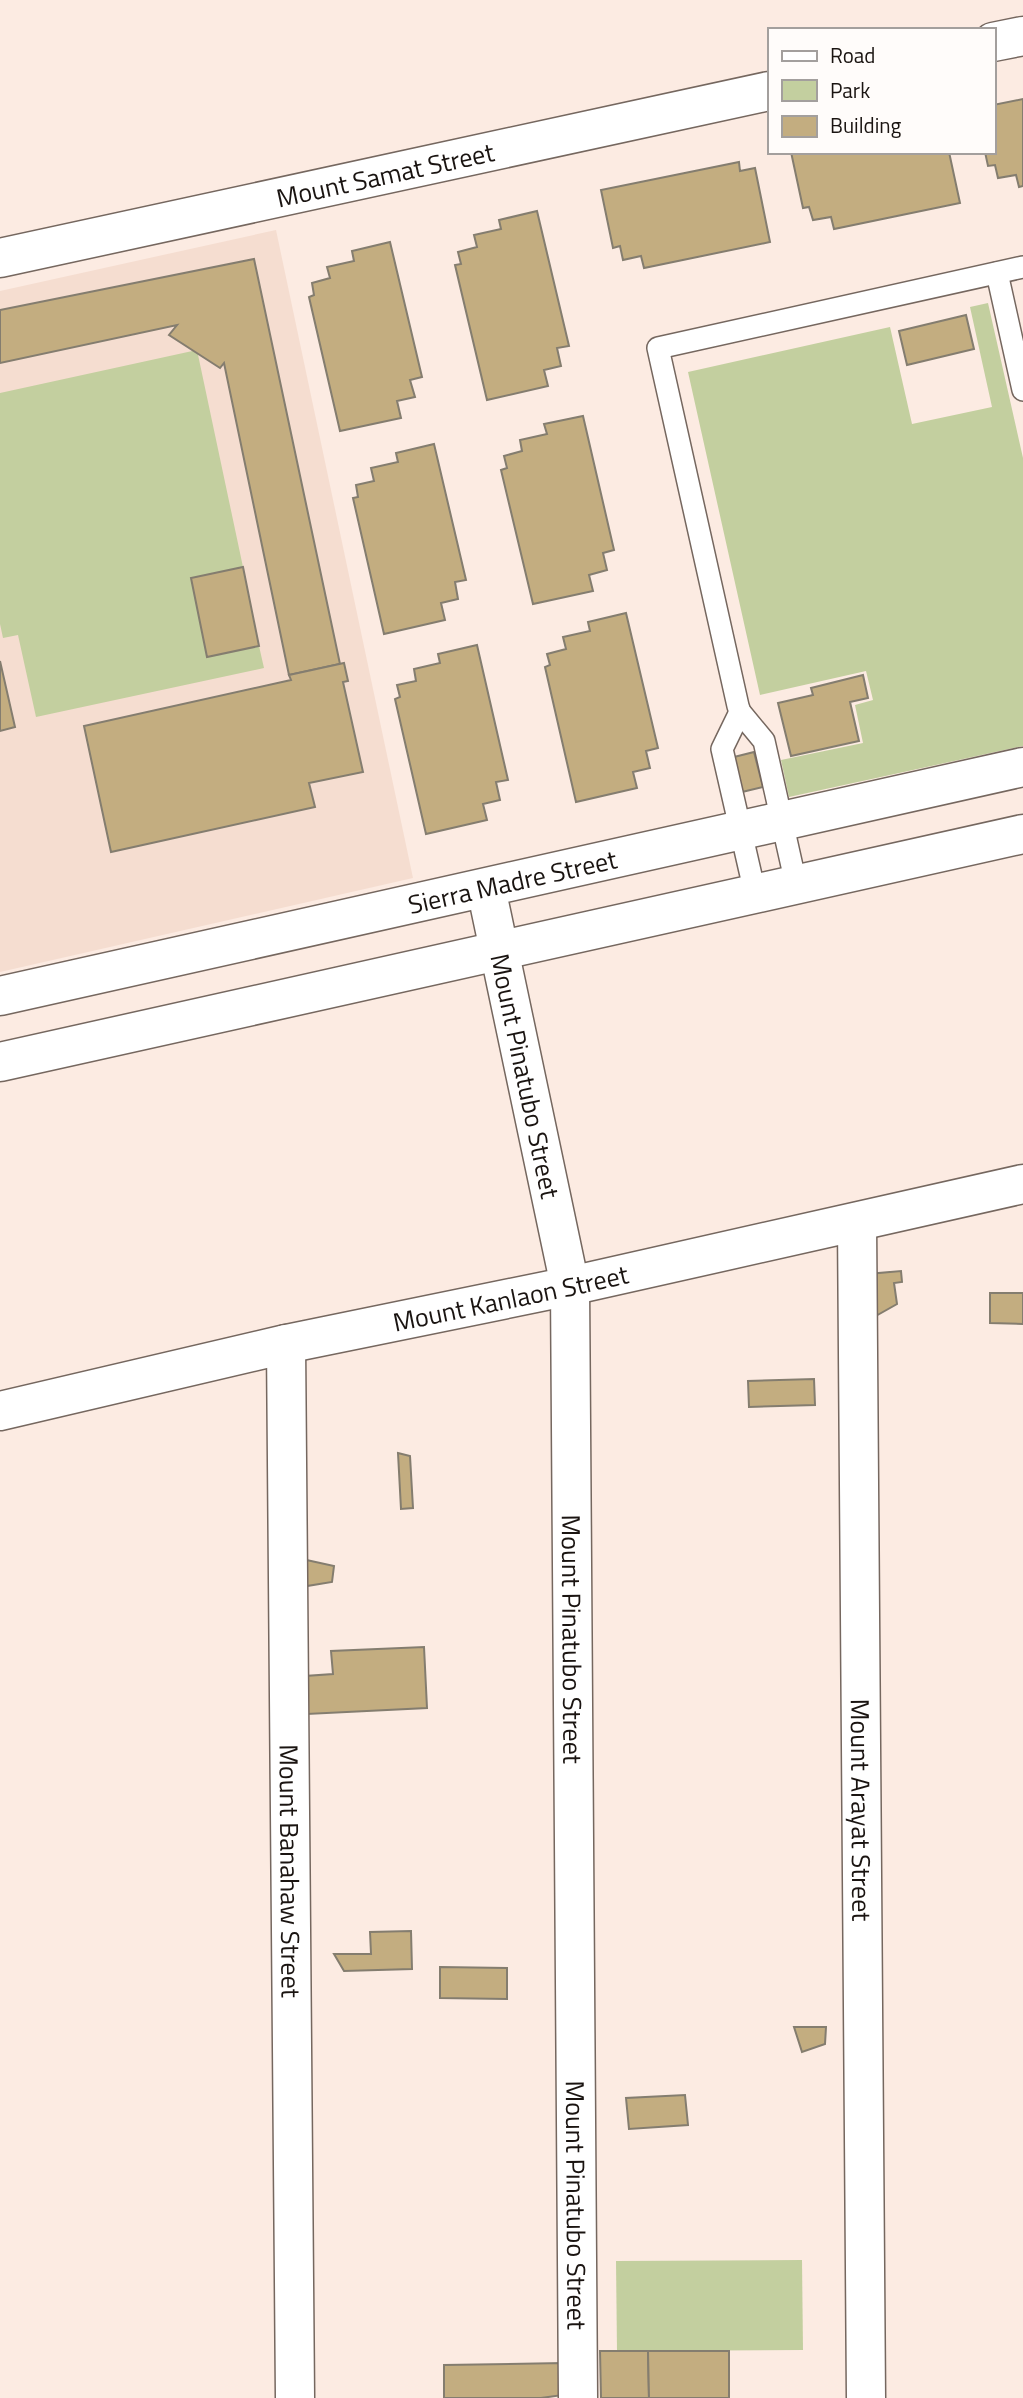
<svg xmlns="http://www.w3.org/2000/svg" width="1023" height="2398" viewBox="0 0 1023 2398" font-family="'Titillium Web',sans-serif">
	<style>
		.built { fill: #f5ddd0 }
		.green { fill: #c3cf9f }
		.building { fill: #c3ad80; stroke: #847d6f; stroke-width: 2 }
		.lines { fill: none; stroke-linecap: round; stroke-linejoin: round }
		.lane-casing { stroke: #75675f; stroke-width: 24 }
		.street-casing { stroke: #75675f; stroke-width: 41 }
		.secondary-casing { stroke: #75675f; stroke-width: 41 }
		.lane { stroke: #fff; stroke-width: 21 }
		.street { stroke: #fff; stroke-width: 38 }
		.secondary { stroke: #fff; stroke-width: 38 }
		.labels { text-anchor: middle; dominant-baseline: central; stroke-width: 6; stroke-linejoin: round; paint-order: stroke }
		.street-label { font-size: 26px; fill: #1a1411; stroke: #fffcfa }
	</style>
	<rect width="100%" height="100%" fill="#fcebe2"/>
	<!-- built -->
	<polygon class="built" points="276,230 413,878 0,972 0,291"/>
	<!-- green -->
	<g class="green">
		<polygon points="988,303 1023,458 1023,746 789,797 781,760 863,743 855,705 873,700 866,671 760,695 688,372 890,327 912,424 992,407 970,307"/>
		<polygon points="197,350 243,567 191,578 207,656 259,646 264,668 36,717 18,635 3,638 0,624 0,393"/>
		<polygon points="802,2260 803,2350 617,2351 616,2261"/>
	</g>
	<!-- building -->
	<g class="building">
		<polygon points="1023,99 1023,186 1019,187 1016,175 998,178 995,165 988,166 985,152 993,152 993,105"/>
		<polygon points="791,152 949,152 960,203 834,229 831,217 813,220 809,207 803,208"/>
		<polygon points="739,162 740,171 755,168 770,242 644,268 641,256 623,260 620,246 613,248 601,190"/>
		<polygon points="537,211 569,346 557,348 561,366 544,370 548,386 487,400 455,265 461,264 458,252 477,247 474,235 501,229 499,220"/>
		<polygon points="390,242 422,377 410,380 415,397 397,401 401,418 340,431 309,297 314,295 312,283 330,278 327,267 354,261 352,251"/>
		<polygon points="254,259 340,664 289,675 224,363 220,368 169,335 177,325 0,363 0,310"/>
		<polygon points="966,315 974,349 907,365 899,331"/>
		<polygon points="583,416 614,550 603,553 607,570 589,575 593,591 533,604 501,470 507,468 504,456 522,451 520,440 547,434 544,424"/>
		<polygon points="434,444 466,580 455,582 458,599 441,603 445,620 384,634 353,498 358,497 356,485 374,481 371,468 398,462 396,453"/>
		<polygon points="243,567 259,646 207,657 191,578"/>
		<polygon points="626,613 658,748 646,751 650,768 633,772 637,788 576,802 545,667 550,665 547,654 566,649 563,637 590,631 588,622"/>
		<polygon points="477,645 508,780 496,782 500,800 483,804 487,820 426,834 395,699 400,697 397,685 416,681 414,669 440,663 438,654"/>
		<polygon points="0,661 15,727 0,731"/>
		<polygon points="344,663 348,681 343,682 363,772 309,783 315,807 111,852 84,726 291,680 289,675"/>
		<polygon points="863,675 868,698 850,702 859,741 791,756 778,703 813,695 811,688"/>
		<polygon points="754,752 763,787 742,792 734,757"/>
		<polygon points="901,1271 902,1282 894,1283 897,1304 874,1317 868,1274"/>
		<polygon points="990,1293 1023,1293 1023,1324 990,1323"/>
		<polygon points="814,1379 815,1405 749,1407 748,1381"/>
		<polygon points="398,1453 410,1456 413,1508 401,1509"/>
		<polygon points="302,1559 334,1566 332,1582 307,1586"/>
		<polygon points="424,1647 427,1708 307,1714 305,1676 333,1674 331,1651"/>
		<polygon points="411,1931 412,1969 344,1971 334,1954 371,1954 370,1932"/>
		<polygon points="440,1967 507,1968 507,1999 440,1998"/>
		<polygon points="794,2027 826,2027 825,2044 802,2052"/>
		<polygon points="685,2095 688,2125 629,2129 626,2098"/>
		<polygon points="600,2351 648,2351 649,2398 601,2398"/>
		<polygon points="648,2351 729,2351 729,2398 649,2398"/>
		<polygon points="563,2363 563,2395 541,2398 444,2398 444,2365"/>
	</g>
	<g class="lines">
		<!-- lane casing -->
		<g class="lane-casing">
			<g id="lane">
				<polyline points="997,273 1023,390"/>
				<polyline points="740,712 722,749 755,893"/>
				<polyline points="796,884 764,741 740,712 738,706 658,348 1023,267"/>
			</g>
		</g>
		<!-- street casing -->
		<g class="street-casing">
			<g id="street">
				<polyline points="993,42 1023,36"/>
				<path id="s1" d="M0 258 769 91"/>
				<path id="s2" d="M486 888 570 1286 578 2398"/>
				<path id="s3" d="M857 1222 866 2398"/>
				<path id="s4" d="M286 1344 295 2398"/>
				<path id="s5" d="M0 1411 286 1344 570 1286 1023 1184"/>
			</g>
		</g>
		<!-- secondary casing -->
		<g class="secondary-casing">
			<g id="secondary">
				<path id="s6" d="M0 996 1023 767"/>
				<polyline points="0,1062 1023,834"/>
			</g>
		</g>
		<!-- lane -->
		<use href="#lane" class="lane"/>
		<!-- street -->
		<use href="#street" class="street"/>
		<!-- secondary -->
		<use href="#secondary" class="secondary"/>
	</g>
	<g class="labels">
		<!-- street labels -->
		<g class="street-label">
			<text stroke="none"><textPath href="#s1" startOffset="394">Mount Samat Street</textPath></text>
			<text stroke="none"><textPath href="#s6" startOffset="525">Sierra Madre Street</textPath></text>
			<text stroke="none"><textPath href="#s2" startOffset="192">Mount Pinatubo Street</textPath></text>
			<text stroke="none"><textPath href="#s5" startOffset="523">Mount Kanlaon Street</textPath></text>
			<text stroke="none"><textPath href="#s2" startOffset="760">Mount Pinatubo Street</textPath></text>
			<text stroke="none"><textPath href="#s3" startOffset="588">Mount Arayat Street</textPath></text>
			<text stroke="none"><textPath href="#s4" startOffset="527">Mount Banahaw Street</textPath></text>
			<text stroke="none"><textPath href="#s2" startOffset="1326">Mount Pinatubo Street</textPath></text>
		</g>
	</g>
	<!-- legend -->
	<rect x="768" y="28" width="228" height="126" fill="#fffcfa" stroke="#a39f9d" stroke-width="2"/>
	<rect x="782" y="51" width="35" height="10" fill="#ffffff" stroke="#a39f9d" stroke-width="2"/>
	<text x="830" y="63" font-size="21" fill="#1a1411">Road</text>
	<rect x="782" y="80" width="35" height="21" fill="#c3cf9f" stroke="#a39f9d" stroke-width="2"/>
	<text x="830" y="98" font-size="21" fill="#1a1411">Park</text>
	<rect x="782" y="116" width="35" height="21" fill="#c3ad80" stroke="#a39f9d" stroke-width="2"/>
	<text x="830" y="133" font-size="21" fill="#1a1411">Building</text>
</svg>
